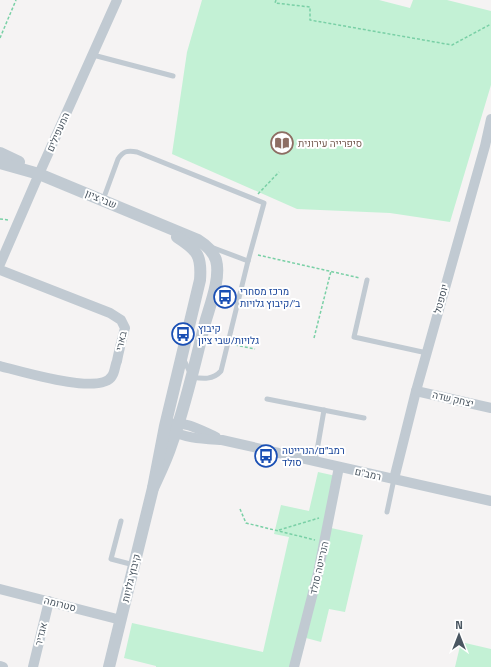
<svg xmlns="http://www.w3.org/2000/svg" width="491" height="667" viewBox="0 0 491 667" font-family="'Titillium Web',Heebo,sans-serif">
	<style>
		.green { fill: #c3f1d5 }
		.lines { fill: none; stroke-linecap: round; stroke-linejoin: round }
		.path { stroke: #7ad0a6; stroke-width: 1.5; stroke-dasharray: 3 2; stroke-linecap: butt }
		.service { stroke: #c1cad2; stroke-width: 5 }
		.minor { stroke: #c1cad2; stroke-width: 10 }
		.tertiary { stroke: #c1cad2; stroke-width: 12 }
		.labels { text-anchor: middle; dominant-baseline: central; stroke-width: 4; stroke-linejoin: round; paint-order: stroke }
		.street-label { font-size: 10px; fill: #4a5661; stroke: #fff }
		.education-label { font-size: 10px; fill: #785e54; stroke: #fff; text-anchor: start }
		.transit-label { font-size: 10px; fill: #164399; stroke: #fff; text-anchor: start }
	</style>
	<rect width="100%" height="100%" fill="#f5f3f3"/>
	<!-- green -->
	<g class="green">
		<polygon points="202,0 379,0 410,8 413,0 447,0 491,11 491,85 450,222 390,213 297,209 172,154 187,52"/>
		<polygon points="318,472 336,476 291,667 156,667 156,666 124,658 132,623 263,652 289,537 274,534 281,505 309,511"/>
		<polygon points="331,528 363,535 345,612 329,609 321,642 306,638"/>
		<polygon points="461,642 491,649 491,667 455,667"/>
	</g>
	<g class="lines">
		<!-- path -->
		<g class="path">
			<polyline points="276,0 275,3 310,7 310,20 452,45 491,24"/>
			<polyline points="0,38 16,0"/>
			<polyline points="258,194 279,172"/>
			<polyline points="0,219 9,220"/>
			<polyline points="258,255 360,278"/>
			<polyline points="314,338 331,271"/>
			<polyline points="235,345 255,349"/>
			<polyline points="240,509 246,523 315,540"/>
			<polyline points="279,530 319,518"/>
		</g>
		<!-- service -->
		<g class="service">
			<polyline points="93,55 173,76"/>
			<path d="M103 200 118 159C123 151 128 150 137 152L264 203 248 261 221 371C213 380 203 379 192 377L184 360"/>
			<polyline points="211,247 248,261"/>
			<polyline points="367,280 354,337 427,353"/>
			<polyline points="267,399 364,418"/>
			<polyline points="315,462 324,410"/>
			<polyline points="387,512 394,479"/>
			<polyline points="121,521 111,559 134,565"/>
		</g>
		<!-- minor -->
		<g class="minor">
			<polyline points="0,264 39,174 117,0"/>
			<path d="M0 270 110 313 121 320 125 328C122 339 119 350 117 361 115 365 115 372 112 376 101 396 20 371 0 366"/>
			<polyline points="416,391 491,408"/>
			<path d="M171 424C186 421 202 431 216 437"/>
			<path d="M170 429C184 439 205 439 222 440L491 501"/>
			<polyline points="394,479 416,391 485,146 491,119"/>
			<polyline points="0,589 121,620"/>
			<polyline points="0,666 3,667"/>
			<polyline points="33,667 49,601"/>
			<polyline points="294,667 318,573 339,467"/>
		</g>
		<!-- tertiary -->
		<g class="tertiary">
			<polyline points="0,153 19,162"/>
			<path d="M0 163 39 174 198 240C206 245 213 251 216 260 221 278 210 305 205 323 195 363 186 404 172 443 167 459 160 473 153 488"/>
			<path d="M109 667 153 488 165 426 200 280C202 255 197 250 177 237"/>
		</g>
	</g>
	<!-- icons -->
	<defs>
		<g id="library-ring" transform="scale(1.15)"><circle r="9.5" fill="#fff" stroke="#8d6e63" stroke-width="1.5"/><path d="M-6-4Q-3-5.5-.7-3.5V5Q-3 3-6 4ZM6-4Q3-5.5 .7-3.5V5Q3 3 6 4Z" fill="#8d6e63"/></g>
		<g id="bus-ring" transform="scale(1.15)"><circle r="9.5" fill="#fff" stroke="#1a4fb4" stroke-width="1.5"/><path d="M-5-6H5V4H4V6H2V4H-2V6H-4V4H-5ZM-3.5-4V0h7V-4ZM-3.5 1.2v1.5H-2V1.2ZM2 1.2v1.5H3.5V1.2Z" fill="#1a4fb4"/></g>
	</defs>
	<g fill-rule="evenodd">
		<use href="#library-ring" x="282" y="143"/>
		<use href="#bus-ring" x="225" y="297"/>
		<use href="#bus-ring" x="183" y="334"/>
		<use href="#bus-ring" x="266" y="456"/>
	</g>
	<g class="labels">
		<!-- street labels -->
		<g class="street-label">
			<text transform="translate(58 132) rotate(-66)">המעפילים</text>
			<text transform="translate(101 199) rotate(23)">שבי ציון</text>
			<text transform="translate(441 299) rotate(-75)">יוספטל</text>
			<text transform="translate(121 341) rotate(-77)">בארי</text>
			<text transform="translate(453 399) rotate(13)">יצחק שדה</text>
			<text transform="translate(368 474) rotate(13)">רמב"ם</text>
			<text transform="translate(319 568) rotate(-77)">הנרייטה סולד</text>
			<text transform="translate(131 578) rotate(-76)">קיבוץ גלויות</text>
			<text transform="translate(60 604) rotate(15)">סטרומה</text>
			<text transform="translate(41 634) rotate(-76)">אגדיר</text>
		</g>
		<!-- education labels -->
		<g class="education-label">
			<text x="298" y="143">סיפרייה עירונית</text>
		</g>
		<!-- transit labels -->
		<g class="transit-label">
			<text x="240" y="291">מרכז מסחרי<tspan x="240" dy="12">ב׳/קיבוץ גלויות</tspan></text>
			<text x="198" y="328">קיבוץ<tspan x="198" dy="12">גלויות/שבי ציון</tspan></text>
			<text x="282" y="450">רמב״ם/הנרייטה<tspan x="282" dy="12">סולד</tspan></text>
		</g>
	</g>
	<!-- north arrow -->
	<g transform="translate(459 635)" stroke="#ffffff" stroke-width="3" paint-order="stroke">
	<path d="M0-3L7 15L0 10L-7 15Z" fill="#4a5661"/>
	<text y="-6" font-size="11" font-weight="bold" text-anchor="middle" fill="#4a5661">N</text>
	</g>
</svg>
